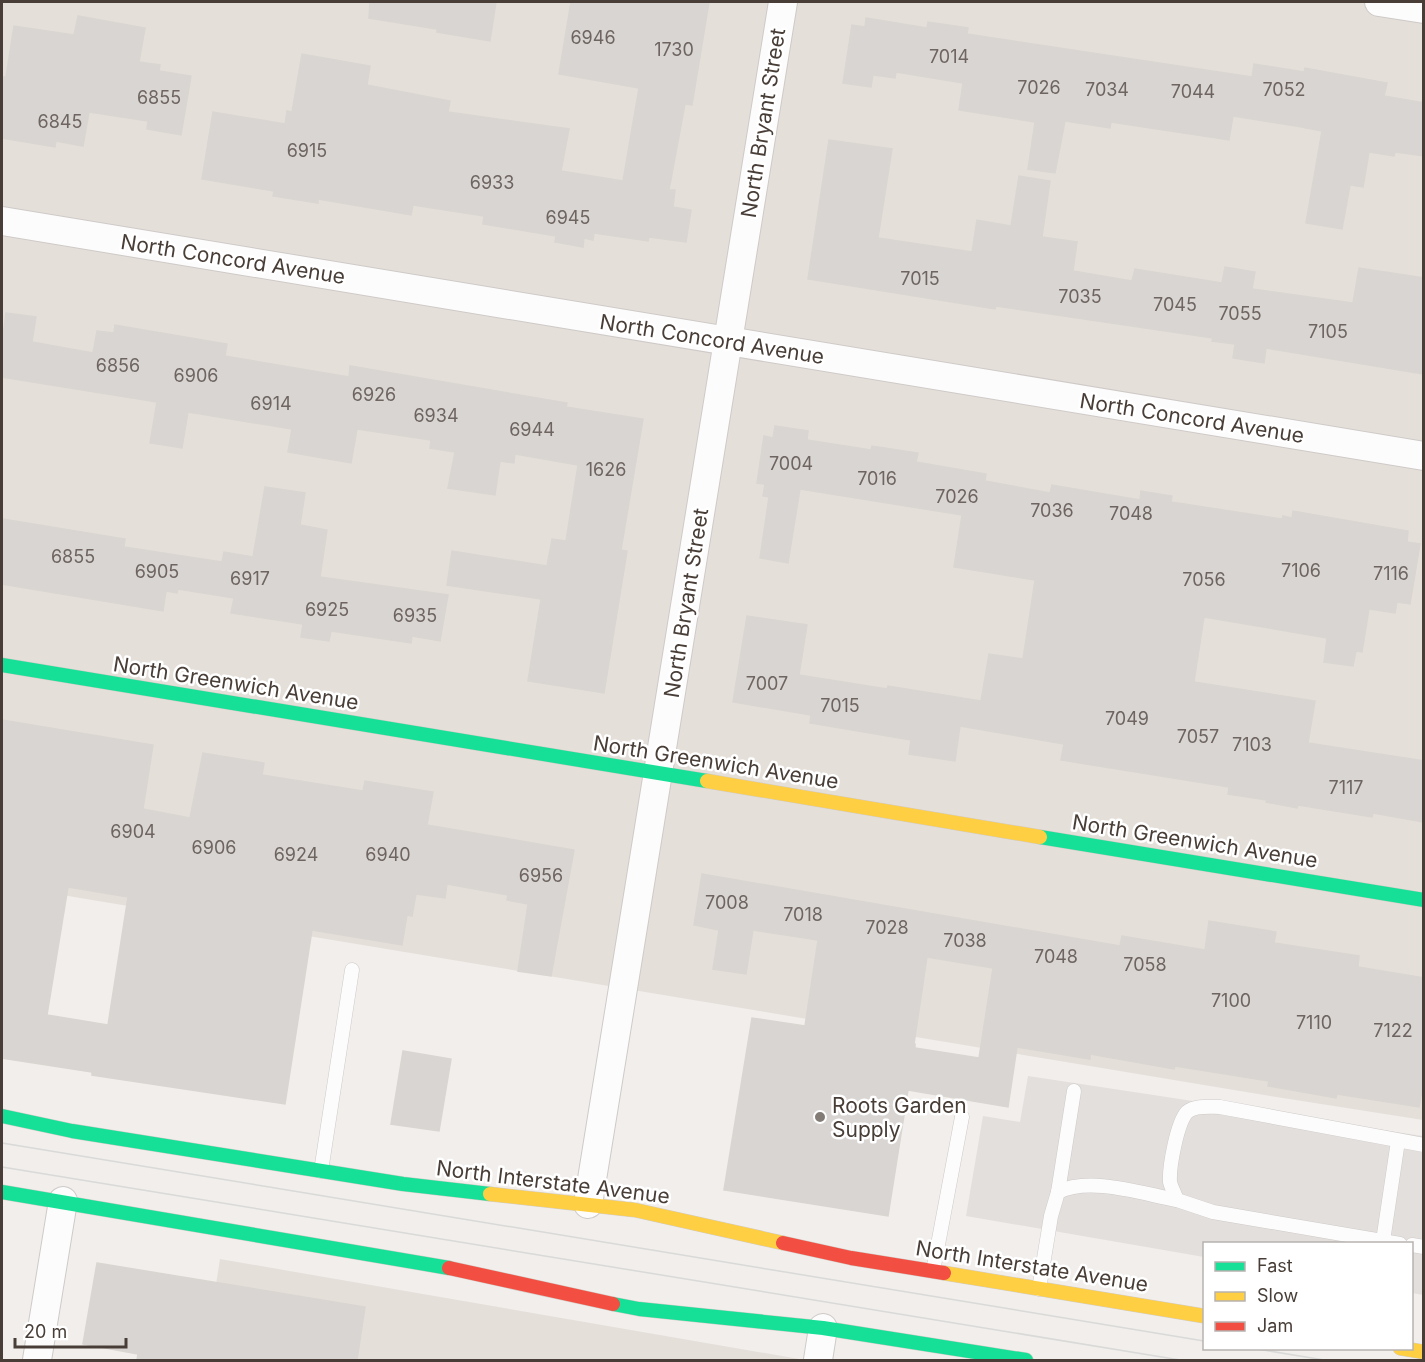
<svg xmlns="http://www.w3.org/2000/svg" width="1425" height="1362" viewBox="0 0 1425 1362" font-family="Inter,sans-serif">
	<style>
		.residential { fill: #e5dfd9 }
		.parking { fill: #e3dfdd }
		.building { fill: #d9d5d3; stroke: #d9d5d1; stroke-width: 1.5; fill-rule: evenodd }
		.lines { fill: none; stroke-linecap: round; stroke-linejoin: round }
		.lane-casing { stroke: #cecac8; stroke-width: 15 }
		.street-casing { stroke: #cecac8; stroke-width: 30 }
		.fast-casing { stroke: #d2cbc4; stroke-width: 15 }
		.slow-casing { stroke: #d2cbc4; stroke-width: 15 }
		.jam-casing { stroke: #d2cbc4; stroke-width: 15 }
		.lane { stroke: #fdfcfc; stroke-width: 14 }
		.street { stroke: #fdfcfc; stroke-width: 28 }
		.fast { stroke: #16e098; stroke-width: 14 }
		.slow { stroke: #ffcf43; stroke-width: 14 }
		.jam { stroke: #f24e42; stroke-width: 14 }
		.tram { stroke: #d9d9d8; stroke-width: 1.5 }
		.poi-dot { fill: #837c76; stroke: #fff; stroke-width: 2 }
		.labels { text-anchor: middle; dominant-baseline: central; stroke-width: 5; stroke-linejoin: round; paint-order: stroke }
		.number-label { font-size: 18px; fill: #6e6560 }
		.street-label { font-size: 21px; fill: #483e37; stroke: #fff }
		.poi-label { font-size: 21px; fill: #483e37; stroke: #fff; text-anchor: start }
	</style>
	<rect width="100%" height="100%" fill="#f1eeec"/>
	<!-- residential -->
	<g class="residential">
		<polygon points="2,2 1423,2 1423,1120 1258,1094 2,885"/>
		<polygon points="220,1259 805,1360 204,1360"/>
	</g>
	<!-- parking -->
	<polygon class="parking" points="1028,1076 1423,1136 1423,1295 1412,1293 1412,1244 1204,1244 1204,1257 966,1216 983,1116 1020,1122"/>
	<!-- building -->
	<g class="building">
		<polygon points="370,2 496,2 490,41 437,32 437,29 369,18"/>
		<polygon points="571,2 709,2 692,105 685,104 669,190 675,190 673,207 691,210 686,242 649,237 648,241 594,233 593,240 584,238 583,247 555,242 556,236 483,224 484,216 413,205 411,215 318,199 318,203 273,196 274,191 202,179 213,112 285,124 287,111 292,112 302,54 370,66 367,85 450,101 448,112 569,129 561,171 623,181 639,88 559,74"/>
		<polygon points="78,16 145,28 139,62 160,65 159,71 191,76 181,135 147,129 148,121 89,112 83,146 56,141 55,147 2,138 2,77 6,77 14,26 74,35"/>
		<polygon points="866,18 927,28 928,22 968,28 967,34 1252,77 1254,64 1304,72 1305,68 1387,83 1384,96 1424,103 1424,156 1395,152 1394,156 1369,152 1363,187 1350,185 1342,229 1306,223 1322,131 1296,126 1233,116 1229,140 1111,122 1110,128 1065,121 1055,173 1028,169 1035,122 959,110 963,83 896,72 895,78 873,75 871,87 843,83 852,25 865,27"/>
		<polygon points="829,140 892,149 878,238 972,252 977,220 1011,226 1019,176 1050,181 1042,237 1077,242 1073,271 1132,281 1135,269 1222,283 1225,267 1255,272 1252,289 1353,303 1359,268 1424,278 1424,374 1266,348 1264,363 1233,358 1235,344 1212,341 1213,338 996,306 995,309 808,279"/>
		<polygon points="6,313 36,317 32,342 93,353 97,331 114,333 115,325 227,344 225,356 349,377 350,366 567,403 566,407 643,419 621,550 627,551 604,693 528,681 541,599 447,585 452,551 547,566 552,539 566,541 578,465 515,454 514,463 500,461 495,495 448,488 455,452 430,448 431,440 357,429 351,463 288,452 292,429 188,412 182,448 150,443 157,402 2,377 2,344"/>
		<polygon points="775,426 808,431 807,440 871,450 872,446 918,453 916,462 986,474 985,481 1050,493 1052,485 1140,500 1141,491 1172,496 1171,502 1282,519 1283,516 1292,518 1293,511 1408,531 1407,542 1420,544 1410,604 1397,602 1395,613 1369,609 1362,652 1356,651 1353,666 1324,662 1327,638 1204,617 1194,682 1315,701 1308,743 1424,761 1424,822 1373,813 1372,817 1298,805 1297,808 1266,802 1267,800 1228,794 1229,787 1061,760 1064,744 960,726 955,761 909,754 911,740 810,723 811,715 733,702 747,616 807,625 799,675 887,689 888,686 981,701 989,654 1023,659 1035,580 954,567 962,515 800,489 788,563 760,558 769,497 763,496 765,484 757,483 764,436 773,438"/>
		<polygon points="265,487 305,493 300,525 327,530 320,577 448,595 440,641 412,636 411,643 331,631 329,641 301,637 303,624 231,613 234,598 178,589 177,593 166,591 163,611 2,584 2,519 125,539 124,547 222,562 224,552 253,557"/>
		<path d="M2 720 153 745 143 809 190 818 203 753 264 763 262 775 363 791 365 781 433 792 427 825 574 850 551 976 518 971 528 904 507 900 508 895 447 884 445 898 416 894 412 916 407 915 402 945 312 930 285 1104 92 1075V1072L2 1058ZM68 887 128 897 108 1025 47 1015Z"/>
		<path d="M702 874 1120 946 1122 936 1205 950 1209 921 1276 932 1274 943 1359 956 1358 967 1424 978V1079L1419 1107 1337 1094 1336 1098 1268 1086 1269 1081 1175 1066 1174 1069 1090 1054V1059L1017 1047 1008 1107 908 1090 888 1216 724 1190 752 1018 805 1026 818 940 753 930 746 974 713 969 719 930 694 925ZM927 957 993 968 979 1058 915 1048V1044H914Z"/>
		<polygon points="403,1051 451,1059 439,1131 391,1124"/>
		<polygon points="97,1263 365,1307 357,1360 137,1360 138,1354 83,1344"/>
	</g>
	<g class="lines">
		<!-- lane casing -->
		<g class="lane-casing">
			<g id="lane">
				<polyline points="321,1171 352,970"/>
				<polyline points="1058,1192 1074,1091"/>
				<polyline points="1383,1241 1398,1141"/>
				<path d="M1400 1244 1213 1212 1177 1200C1175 1194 1171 1187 1170 1182 1169 1167 1177 1123 1187 1112 1195 1105 1210 1107 1220 1107L1424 1145"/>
				<polyline points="1412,1245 1424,1247"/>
				<polyline points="933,1271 962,1117"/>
				<path d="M1039 1289 1051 1216 1058 1192C1090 1176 1143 1194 1177 1200"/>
			</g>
		</g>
		<!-- street casing -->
		<g class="street-casing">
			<g id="street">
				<polyline points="1379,2 1424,9"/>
				<polyline points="2,221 1424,456"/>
				<polyline points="588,1204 783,2"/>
				<polyline points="37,1360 63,1201"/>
				<polyline points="818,1360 823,1328"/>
			</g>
		</g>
		<!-- fast casing -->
		<g class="fast-casing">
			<g id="fast">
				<polyline points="2,665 707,781"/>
				<polyline points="1040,837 1424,900"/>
				<polyline points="2,1116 72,1131 403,1184 490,1194"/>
				<polyline points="2,1192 449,1268"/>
				<polyline points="613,1304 639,1309 823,1328 1026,1360"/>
			</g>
		</g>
		<!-- slow casing -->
		<g class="slow-casing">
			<g id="slow">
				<polyline points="707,781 1040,837"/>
				<polyline points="490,1194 635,1210 783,1243"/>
				<polyline points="944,1273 1204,1316"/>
				<polyline points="1400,1348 1424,1352"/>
			</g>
		</g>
		<!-- jam casing -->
		<g class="jam-casing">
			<g id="jam">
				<polyline points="783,1243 851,1258 944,1273"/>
				<polyline points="449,1268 613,1304"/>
			</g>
		</g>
		<!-- lane -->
		<use href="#lane" class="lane"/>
		<!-- street -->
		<use href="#street" class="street"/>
		<!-- fast -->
		<use href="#fast" class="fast"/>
		<!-- slow -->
		<use href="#slow" class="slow"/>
		<!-- jam -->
		<use href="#jam" class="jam"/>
		<!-- tram -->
		<g class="tram">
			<polyline points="2,1143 1204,1341"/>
			<polyline points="2,1167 1180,1360"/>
			<polyline points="1251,1348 1324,1360"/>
		</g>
	</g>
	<!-- markers -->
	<circle class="poi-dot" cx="820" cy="1117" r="6"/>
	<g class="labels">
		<!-- number labels -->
		<g class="number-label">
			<text x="593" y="37">6946</text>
			<text x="674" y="49">1730</text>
			<text x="949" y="56">7014</text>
			<text x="1039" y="87">7026</text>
			<text x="1107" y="89">7034</text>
			<text x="1284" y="89">7052</text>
			<text x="1193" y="91">7044</text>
			<text x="159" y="97">6855</text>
			<text x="60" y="121">6845</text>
			<text x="307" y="150">6915</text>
			<text x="492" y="182">6933</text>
			<text x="568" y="217">6945</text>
			<text x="920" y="278">7015</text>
			<text x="1080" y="296">7035</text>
			<text x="1175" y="304">7045</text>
			<text x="1240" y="313">7055</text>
			<text x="1328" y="331">7105</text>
			<text x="118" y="365">6856</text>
			<text x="196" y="375">6906</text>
			<text x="374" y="394">6926</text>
			<text x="271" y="403">6914</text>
			<text x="436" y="415">6934</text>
			<text x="532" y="429">6944</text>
			<text x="791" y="463">7004</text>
			<text x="606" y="469">1626</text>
			<text x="877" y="478">7016</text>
			<text x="957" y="496">7026</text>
			<text x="1052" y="510">7036</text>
			<text x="1131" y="513">7048</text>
			<text x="73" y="556">6855</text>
			<text x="1301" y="570">7106</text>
			<text x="157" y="571">6905</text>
			<text x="1391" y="573">7116</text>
			<text x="250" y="578">6917</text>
			<text x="1204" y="579">7056</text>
			<text x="327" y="609">6925</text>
			<text x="415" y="615">6935</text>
			<text x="767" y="683">7007</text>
			<text x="840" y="705">7015</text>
			<text x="1127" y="718">7049</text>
			<text x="1198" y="736">7057</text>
			<text x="1252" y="744">7103</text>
			<text x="1346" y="787">7117</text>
			<text x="133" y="831">6904</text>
			<text x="214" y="847">6906</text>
			<text x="296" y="854">6924</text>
			<text x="388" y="854">6940</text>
			<text x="541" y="875">6956</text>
			<text x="727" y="902">7008</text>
			<text x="803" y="914">7018</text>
			<text x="887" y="927">7028</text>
			<text x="965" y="940">7038</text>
			<text x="1056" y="956">7048</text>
			<text x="1145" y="964">7058</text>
			<text x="1231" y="1000">7100</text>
			<text x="1314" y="1022">7110</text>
			<text x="1393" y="1030">7122</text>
		</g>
		<!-- street labels -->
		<g class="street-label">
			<text transform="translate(763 123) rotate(-81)">North Bryant Street</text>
			<text transform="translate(233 259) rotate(9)">North Concord Avenue</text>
			<text transform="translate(712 339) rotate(9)">North Concord Avenue</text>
			<text transform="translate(1192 418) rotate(9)">North Concord Avenue</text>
			<text transform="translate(686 603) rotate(-81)">North Bryant Street</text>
			<text transform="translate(236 683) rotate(9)">North Greenwich Avenue</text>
			<text transform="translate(716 762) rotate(9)">North Greenwich Avenue</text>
			<text transform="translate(1195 841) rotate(9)">North Greenwich Avenue</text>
			<text transform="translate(553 1182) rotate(7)">North Interstate Avenue</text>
			<text transform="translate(1032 1266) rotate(9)">North Interstate Avenue</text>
		</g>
		<!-- poi labels -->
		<g class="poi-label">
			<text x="832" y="1105">Roots Garden<tspan x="832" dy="24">Supply</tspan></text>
		</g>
	</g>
	<!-- border -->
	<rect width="1425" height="1362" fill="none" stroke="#483e37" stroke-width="6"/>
	<!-- legend -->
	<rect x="1203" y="1242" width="210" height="108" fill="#ffffff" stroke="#b6b2af" stroke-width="1.5"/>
	<rect x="1215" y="1262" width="30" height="9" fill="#16e098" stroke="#b6b2af" stroke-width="1.5"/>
	<text x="1257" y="1272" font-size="18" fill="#483e37">Fast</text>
	<rect x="1215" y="1292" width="30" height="9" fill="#ffcf43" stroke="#b6b2af" stroke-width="1.5"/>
	<text x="1257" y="1302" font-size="18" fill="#483e37">Slow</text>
	<rect x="1215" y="1322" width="30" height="9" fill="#f24e42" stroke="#b6b2af" stroke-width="1.5"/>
	<text x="1257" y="1332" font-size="18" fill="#483e37">Jam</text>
	<!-- scale -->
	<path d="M15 1338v9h111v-9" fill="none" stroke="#483e37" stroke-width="3"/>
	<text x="24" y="1338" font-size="18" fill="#483e37" stroke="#ffffff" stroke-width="4.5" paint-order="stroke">20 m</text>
</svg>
